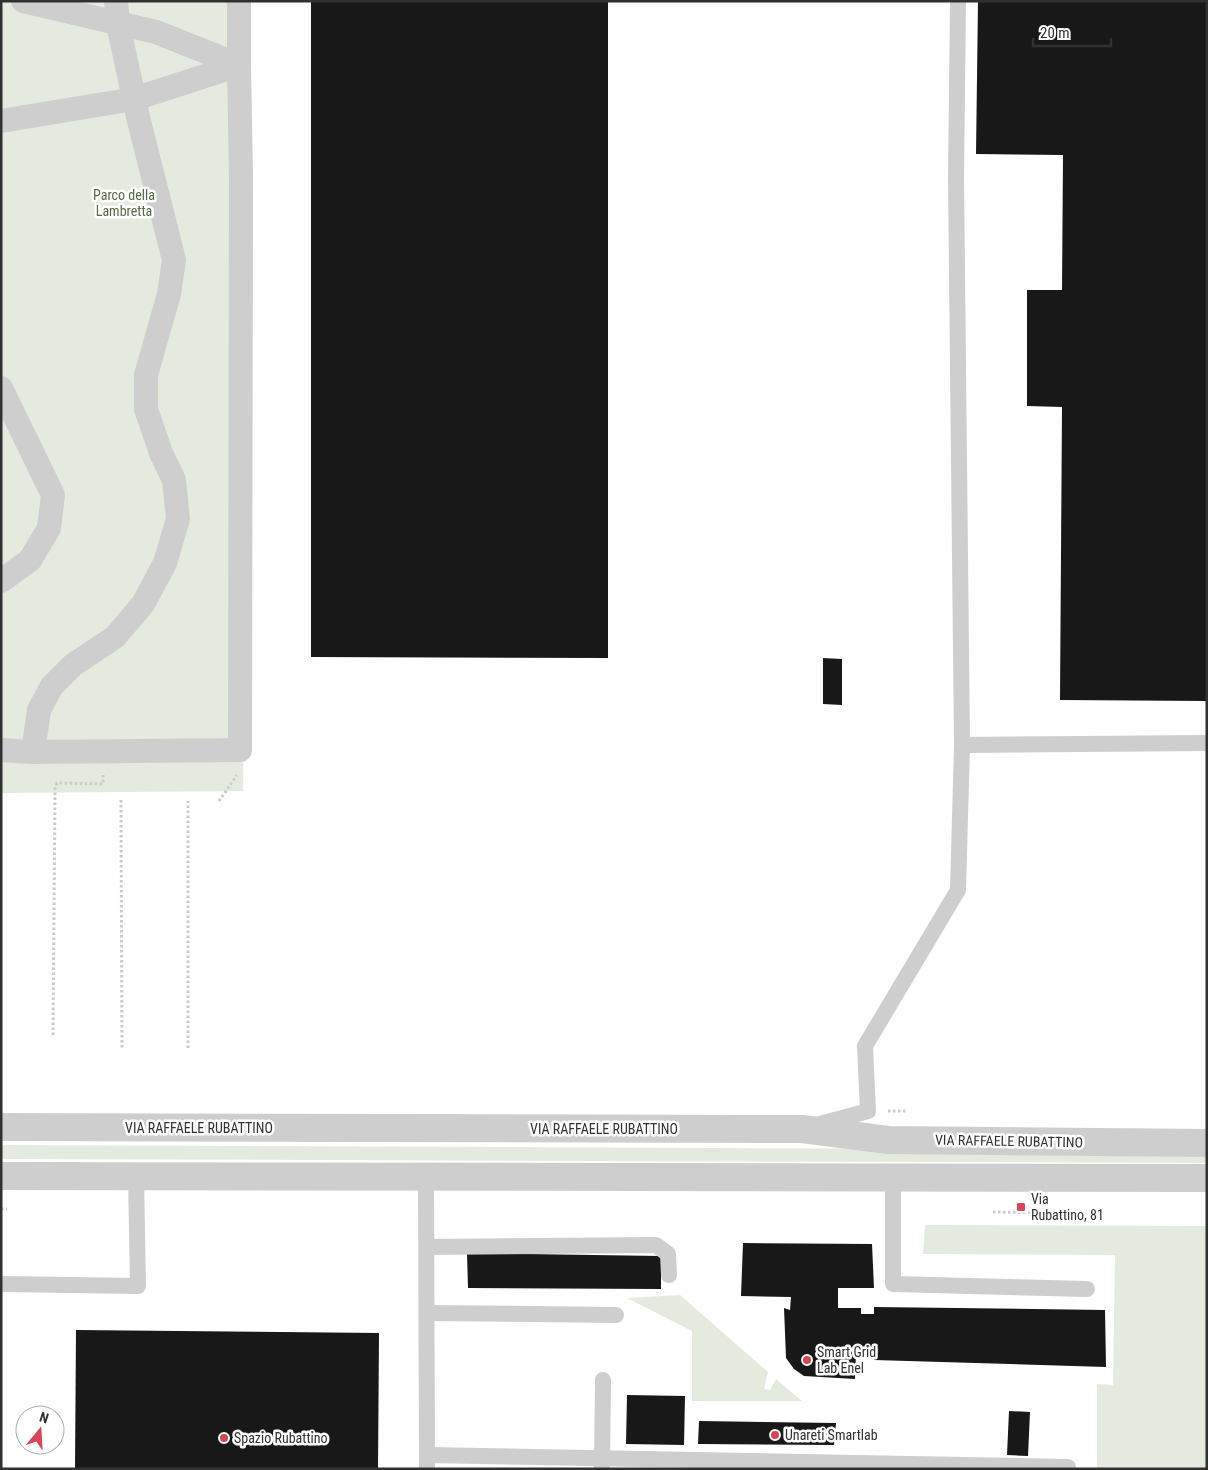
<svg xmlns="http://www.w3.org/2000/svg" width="1208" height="1470" viewBox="0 0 1208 1470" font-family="'Roboto Condensed',sans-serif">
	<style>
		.green { fill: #e5eade }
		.building { fill: #181818 }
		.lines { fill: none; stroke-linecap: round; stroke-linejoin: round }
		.path { stroke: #cbcbcb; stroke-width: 3; stroke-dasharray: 2.5 2.5; stroke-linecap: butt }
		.service { stroke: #cecece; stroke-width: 16 }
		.pedestrian { stroke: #cecece; stroke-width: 24 }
		.tertiary { stroke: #cecece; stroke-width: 28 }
		.poi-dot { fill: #d64657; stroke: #fff; stroke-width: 2 }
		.labels { text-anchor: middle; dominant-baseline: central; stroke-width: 5; stroke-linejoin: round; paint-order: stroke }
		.park-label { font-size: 14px; fill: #566a42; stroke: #fff }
		.street-label { font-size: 14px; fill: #313131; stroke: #fff }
		.poi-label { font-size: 14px; fill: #313131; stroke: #fff; text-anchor: start }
	</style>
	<rect width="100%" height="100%" fill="#fff"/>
	<!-- green -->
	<g class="green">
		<polygon points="1,1 249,1 243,791 1,793"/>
		<polygon points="1,1145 1207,1150 1207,1163 1,1159"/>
		<polygon points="925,1225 1207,1226 1207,1469 1097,1469 1097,1384 1113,1385 1115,1255 923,1254"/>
		<polygon points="680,1295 768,1372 764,1389 770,1390 776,1379 802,1401 692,1401 692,1331 627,1298"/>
	</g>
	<!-- building -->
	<g class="building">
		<polygon points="311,1 608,1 608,658 311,657"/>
		<polygon points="978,1 1207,1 1207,701 1060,700 1062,407 1027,406 1027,290 1062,290 1063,155 976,154"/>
		<polygon points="823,658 842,659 842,705 823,704"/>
		<polygon points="743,1243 872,1244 874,1288 838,1288 838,1308 861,1308 861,1314 874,1314 874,1307 1105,1310 1106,1367 874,1360 873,1353 856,1351 855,1379 804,1376 794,1369 786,1358 784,1308 790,1310 791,1297 741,1296"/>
		<polygon points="467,1253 661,1256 661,1289 468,1288"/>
		<polygon points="76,1330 379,1333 378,1469 75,1469"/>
		<polygon points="627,1395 685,1396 684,1445 626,1444"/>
		<polygon points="1009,1411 1030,1412 1028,1456 1007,1455"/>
		<polygon points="699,1421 836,1423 834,1445 698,1444"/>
	</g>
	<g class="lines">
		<!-- path -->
		<g class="path">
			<polyline points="121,800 122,1050"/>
			<polyline points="219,801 237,775"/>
			<polyline points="53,1035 55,789 57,783 103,784 103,775"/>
			<polyline points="188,1048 188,801"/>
			<polyline points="888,1111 906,1111"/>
			<polyline points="1,1209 7,1209"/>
			<polyline points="993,1212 1053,1213"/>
		</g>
		<!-- service -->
		<g class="service">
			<polyline points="962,745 1207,743"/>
			<polyline points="816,1125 868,1111 865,1046 958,890 962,745 956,177 958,1"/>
			<polyline points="426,1176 427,1469"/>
			<polyline points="893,1178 893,1284 1087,1289"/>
			<polyline points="428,1247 656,1245 668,1254 669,1275"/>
			<polyline points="1,1284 138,1286 136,1176"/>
			<polyline points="428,1313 616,1315"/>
			<polyline points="427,1455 1068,1467 1068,1469"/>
			<polyline points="602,1467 603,1380"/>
		</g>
		<!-- pedestrian -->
		<g class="pedestrian">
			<polyline points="1,121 134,99 239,65 239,1"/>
			<polyline points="1,388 53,495 49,528 30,560 1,581"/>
			<polyline points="1,750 33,752 240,750 241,178 239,65 156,32 23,1"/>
			<polyline points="33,752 39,710 52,686 73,665 115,637 143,604 165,563 178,519 174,480 161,453 146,409 146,375 169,294 174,260 138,117 118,24 116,1"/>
		</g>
		<!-- tertiary -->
		<g class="tertiary">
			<polyline points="1,1127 802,1129 888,1140 1207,1143"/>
			<polyline points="1,1176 1207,1178"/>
		</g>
	</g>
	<!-- markers -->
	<g class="poi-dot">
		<rect x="1016" y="1202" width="10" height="10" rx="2.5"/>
		<circle cx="807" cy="1360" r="5"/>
		<circle cx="775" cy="1435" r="5"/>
		<circle cx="224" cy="1438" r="5"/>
	</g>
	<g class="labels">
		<!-- park labels -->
		<g class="park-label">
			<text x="124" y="195">Parco della<tspan x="124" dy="16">Lambretta</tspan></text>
		</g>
		<!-- street labels -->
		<g class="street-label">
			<text x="199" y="1128">VIA RAFFAELE RUBATTINO</text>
			<text x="604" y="1129">VIA RAFFAELE RUBATTINO</text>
			<text transform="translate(1009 1141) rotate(1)">VIA RAFFAELE RUBATTINO</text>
		</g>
		<!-- poi labels -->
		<g class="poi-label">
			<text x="1031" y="1199">Via<tspan x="1031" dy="16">Rubattino, 81</tspan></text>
			<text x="817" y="1352">Smart Grid<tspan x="817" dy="16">Lab Enel</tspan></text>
			<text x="785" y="1435">Unareti Smartlab</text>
			<text x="234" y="1438">Spazio Rubattino</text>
		</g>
	</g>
	<!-- border -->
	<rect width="1208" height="1470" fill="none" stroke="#313131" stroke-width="5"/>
	<!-- north arrow -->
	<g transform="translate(40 1430) rotate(18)"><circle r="24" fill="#ffffff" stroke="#adadad"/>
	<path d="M0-4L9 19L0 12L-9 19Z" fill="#d64657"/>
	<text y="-8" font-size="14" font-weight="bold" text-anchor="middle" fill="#313131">N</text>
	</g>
	<!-- scale -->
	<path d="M1033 38v8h78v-8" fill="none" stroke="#313131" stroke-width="2.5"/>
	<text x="1040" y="38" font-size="15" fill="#313131" stroke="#ffffff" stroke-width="4" paint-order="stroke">20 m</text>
</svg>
